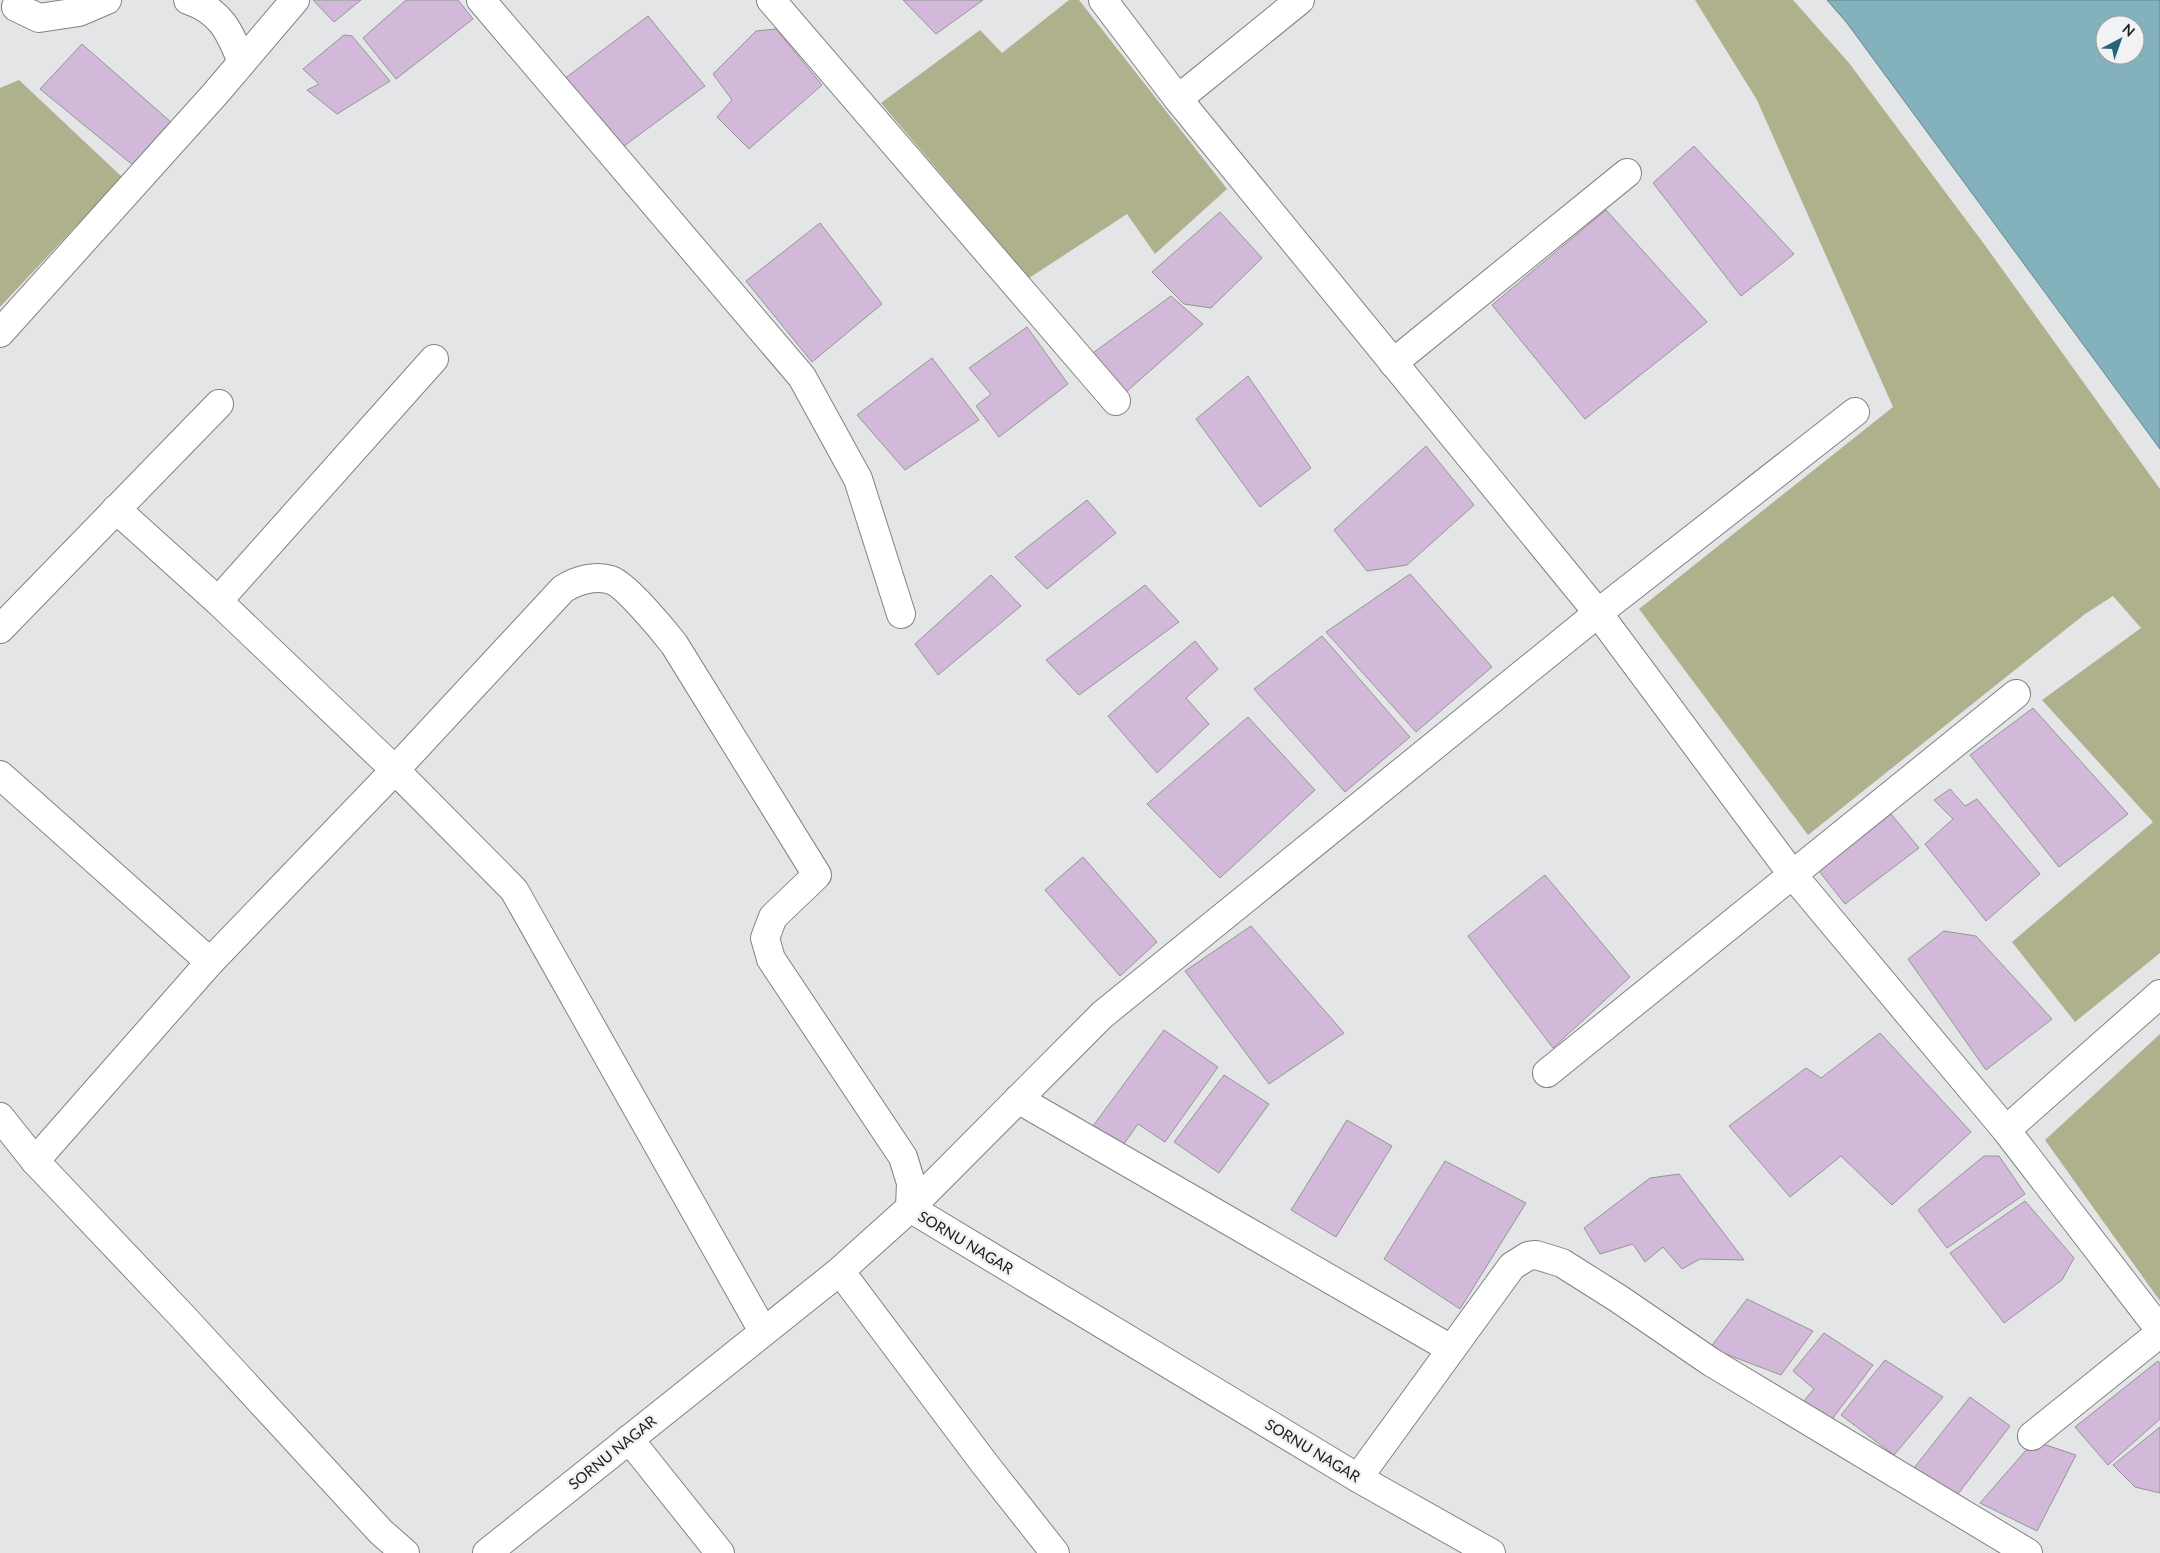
<svg xmlns="http://www.w3.org/2000/svg" width="2160" height="1553" viewBox="0 0 2160 1553" font-family="Lato,sans-serif">
	<style>
		.forest { fill: #aeb18b }
		.water { fill: #83b2bd; stroke: #64858d; fill-rule: evenodd }
		.building { fill: #d2b9d9; stroke: #969596 }
		.lines { fill: none; stroke-linecap: round; stroke-linejoin: round }
		.street-casing { stroke: #818283; stroke-width: 30 }
		.street { stroke: #fff; stroke-width: 28 }
		.labels { text-anchor: middle; dominant-baseline: central; stroke-width: 5; stroke-linejoin: round; paint-order: stroke }
		.street-label { font-size: 15px; fill: #1c1c1d; stroke: #f1f2f3 }
	</style>
	<rect width="100%" height="100%" fill="#e4e5e6"/>
	<!-- forest -->
	<g class="forest">
		<polygon points="1069,0 1079,0 1227,189 1155,254 1127,214 1029,278 881,103 980,30 1002,53"/>
		<polygon points="1695,0 1793,0 1849,63 1984,244 2160,489 2160,953 2075,1022 2012,942 2153,822 2042,700 2141,628 2113,596 2085,614 1808,835 1639,609 1893,407 1757,100"/>
		<polygon points="19,80 122,177 0,307 0,88"/>
		<polygon points="2160,1034 2160,1301 2045,1140"/>
	</g>
	<!-- water -->
	<path class="water" d="M1827 0H2160V449L1847 23ZM2105 25H2135V55H2105Z"/>
	<!-- building -->
	<g class="building">
		<polygon points="313,0 361,0 334,22"/>
		<polygon points="406,0 458,0 473,19 396,79 363,38"/>
		<polygon points="903,0 983,0 936,34"/>
		<polygon points="648,16 705,86 620,149 564,79"/>
		<polygon points="776,29 822,85 749,149 717,117 732,100 713,74 756,31"/>
		<polygon points="344,35 352,36 390,81 337,114 307,90 319,84 303,69"/>
		<polygon points="82,44 172,123 134,166 40,89"/>
		<polygon points="1694,146 1794,254 1741,296 1653,183"/>
		<polygon points="1606,210 1707,322 1585,419 1492,305"/>
		<polygon points="1220,212 1262,258 1211,308 1184,304 1152,272"/>
		<polygon points="820,223 882,304 812,362 746,281"/>
		<polygon points="1171,296 1203,324 1125,393 1086,358"/>
		<polygon points="1027,327 1068,384 999,437 976,406 991,394 969,368"/>
		<polygon points="932,358 979,420 905,470 857,415"/>
		<polygon points="1248,376 1311,468 1260,507 1196,419"/>
		<polygon points="1426,446 1474,505 1407,565 1367,571 1334,530"/>
		<polygon points="1087,500 1116,533 1047,589 1015,557"/>
		<polygon points="1410,574 1492,667 1416,732 1326,632"/>
		<polygon points="991,575 1021,606 938,675 915,644"/>
		<polygon points="1145,585 1179,622 1079,695 1046,660"/>
		<polygon points="1322,636 1410,737 1345,792 1254,689"/>
		<polygon points="1195,641 1218,669 1186,698 1209,724 1157,773 1108,716"/>
		<polygon points="2033,708 2128,814 2059,867 1970,755"/>
		<polygon points="1248,717 1315,790 1220,878 1147,804"/>
		<polygon points="1950,789 1965,806 1977,799 2040,874 1986,921 1925,844 1953,819 1934,800"/>
		<polygon points="1891,814 1919,848 1845,904 1819,871"/>
		<polygon points="1083,857 1157,942 1120,976 1045,890"/>
		<polygon points="1545,875 1630,977 1553,1048 1468,936"/>
		<polygon points="1251,926 1344,1033 1269,1084 1185,971"/>
		<polygon points="1944,931 1976,936 2052,1019 1986,1070 1908,959"/>
		<polygon points="1164,1030 1218,1067 1165,1142 1138,1124 1121,1148 1090,1130"/>
		<polygon points="1880,1033 1971,1132 1892,1205 1841,1156 1790,1197 1729,1126 1806,1068 1821,1078"/>
		<polygon points="1224,1075 1269,1104 1219,1173 1174,1142"/>
		<polygon points="1347,1120 1392,1146 1336,1237 1291,1210"/>
		<polygon points="1984,1156 1999,1156 2025,1194 1947,1248 1918,1210"/>
		<polygon points="1445,1161 1526,1203 1460,1309 1384,1259"/>
		<polygon points="1679,1174 1744,1260 1700,1259 1682,1269 1663,1247 1645,1262 1633,1244 1600,1254 1584,1228 1650,1178"/>
		<polygon points="2025,1201 2074,1258 2062,1280 2004,1323 1950,1253"/>
		<polygon points="1747,1299 1813,1331 1781,1375 1710,1348"/>
		<polygon points="1824,1333 1873,1365 1830,1422 1802,1403 1814,1389 1793,1371"/>
		<polygon points="1885,1360 1943,1397 1894,1455 1841,1415"/>
		<polygon points="2158,1361 2160,1363 2160,1419 2108,1465 2075,1427"/>
		<polygon points="1970,1397 2010,1426 1958,1494 1914,1468"/>
		<polygon points="2160,1427 2160,1493 2135,1487 2113,1465"/>
		<polygon points="2034,1441 2076,1455 2037,1531 1980,1503"/>
	</g>
	<g class="lines">
		<!-- street casing -->
		<g class="street-casing">
			<g id="street">
				<path d="M188 0C221 11 230 32 242 62"/>
				<polyline points="481,0 802,377 858,479 901,614"/>
				<polyline points="771,0 1116,401"/>
				<polyline points="1103,0 1178,99 1598,613 1792,874 2006,1130 2160,1330"/>
				<polyline points="16,7 39,18 79,12 107,0"/>
				<polyline points="1178,99 1300,0"/>
				<polyline points="0,333 215,94 295,0"/>
				<polyline points="1393,363 1627,173"/>
				<polyline points="116,509 218,601 395,770 514,890 763,1331"/>
				<polyline points="218,601 434,359"/>
				<polyline points="0,629 219,404"/>
				<polyline points="0,775 210,962"/>
				<polyline points="1547,1073 2016,694"/>
				<polyline points="1018,1099 1451,1349"/>
				<polyline points="0,1117 35,1161 183,1317 381,1532 405,1553"/>
				<polyline points="2006,1130 2160,994"/>
				<path d="M35 1161 210 962 395 770 563 589C577 580 595 575 611 580 626 585 663 630 674 644L817 875 773 917 765 938 771 959 903 1157 911 1183 910 1208"/>
				<polyline points="910,1208 1102,1015 1598,613 1855,412"/>
				<polyline points="840,1271 984,1463 1055,1553"/>
				<polyline points="2032,1436 2160,1333"/>
				<polyline points="629,1439 720,1553"/>
				<polyline points="1358,1478 1512,1266 1528,1256 1536,1255 1562,1263 1619,1299 1711,1362 2028,1553"/>
				<polyline points="487,1553 840,1271 910,1208 1358,1478 1491,1553"/>
			</g>
		</g>
		<!-- street -->
		<use href="#street" class="street"/>
	</g>
	<g class="labels">
		<!-- street labels -->
		<g class="street-label">
			<text transform="translate(966 1242) rotate(31)">SORNU NAGAR</text>
			<text transform="translate(1313 1450) rotate(31)">SORNU NAGAR</text>
			<text transform="translate(612 1452) rotate(-39)">SORNU NAGAR</text>
		</g>
	</g>
	<!-- north arrow -->
	<g transform="translate(2120 40) rotate(41)"><circle r="24" fill="#f1f2f3" stroke="#9c9c9d"/>
	<path d="M0-4L9 19L0 12L-9 19Z" fill="#25657a"/>
	<text y="-8" font-size="14" font-weight="bold" text-anchor="middle" fill="#1c1c1d">N</text>
	</g>
</svg>
